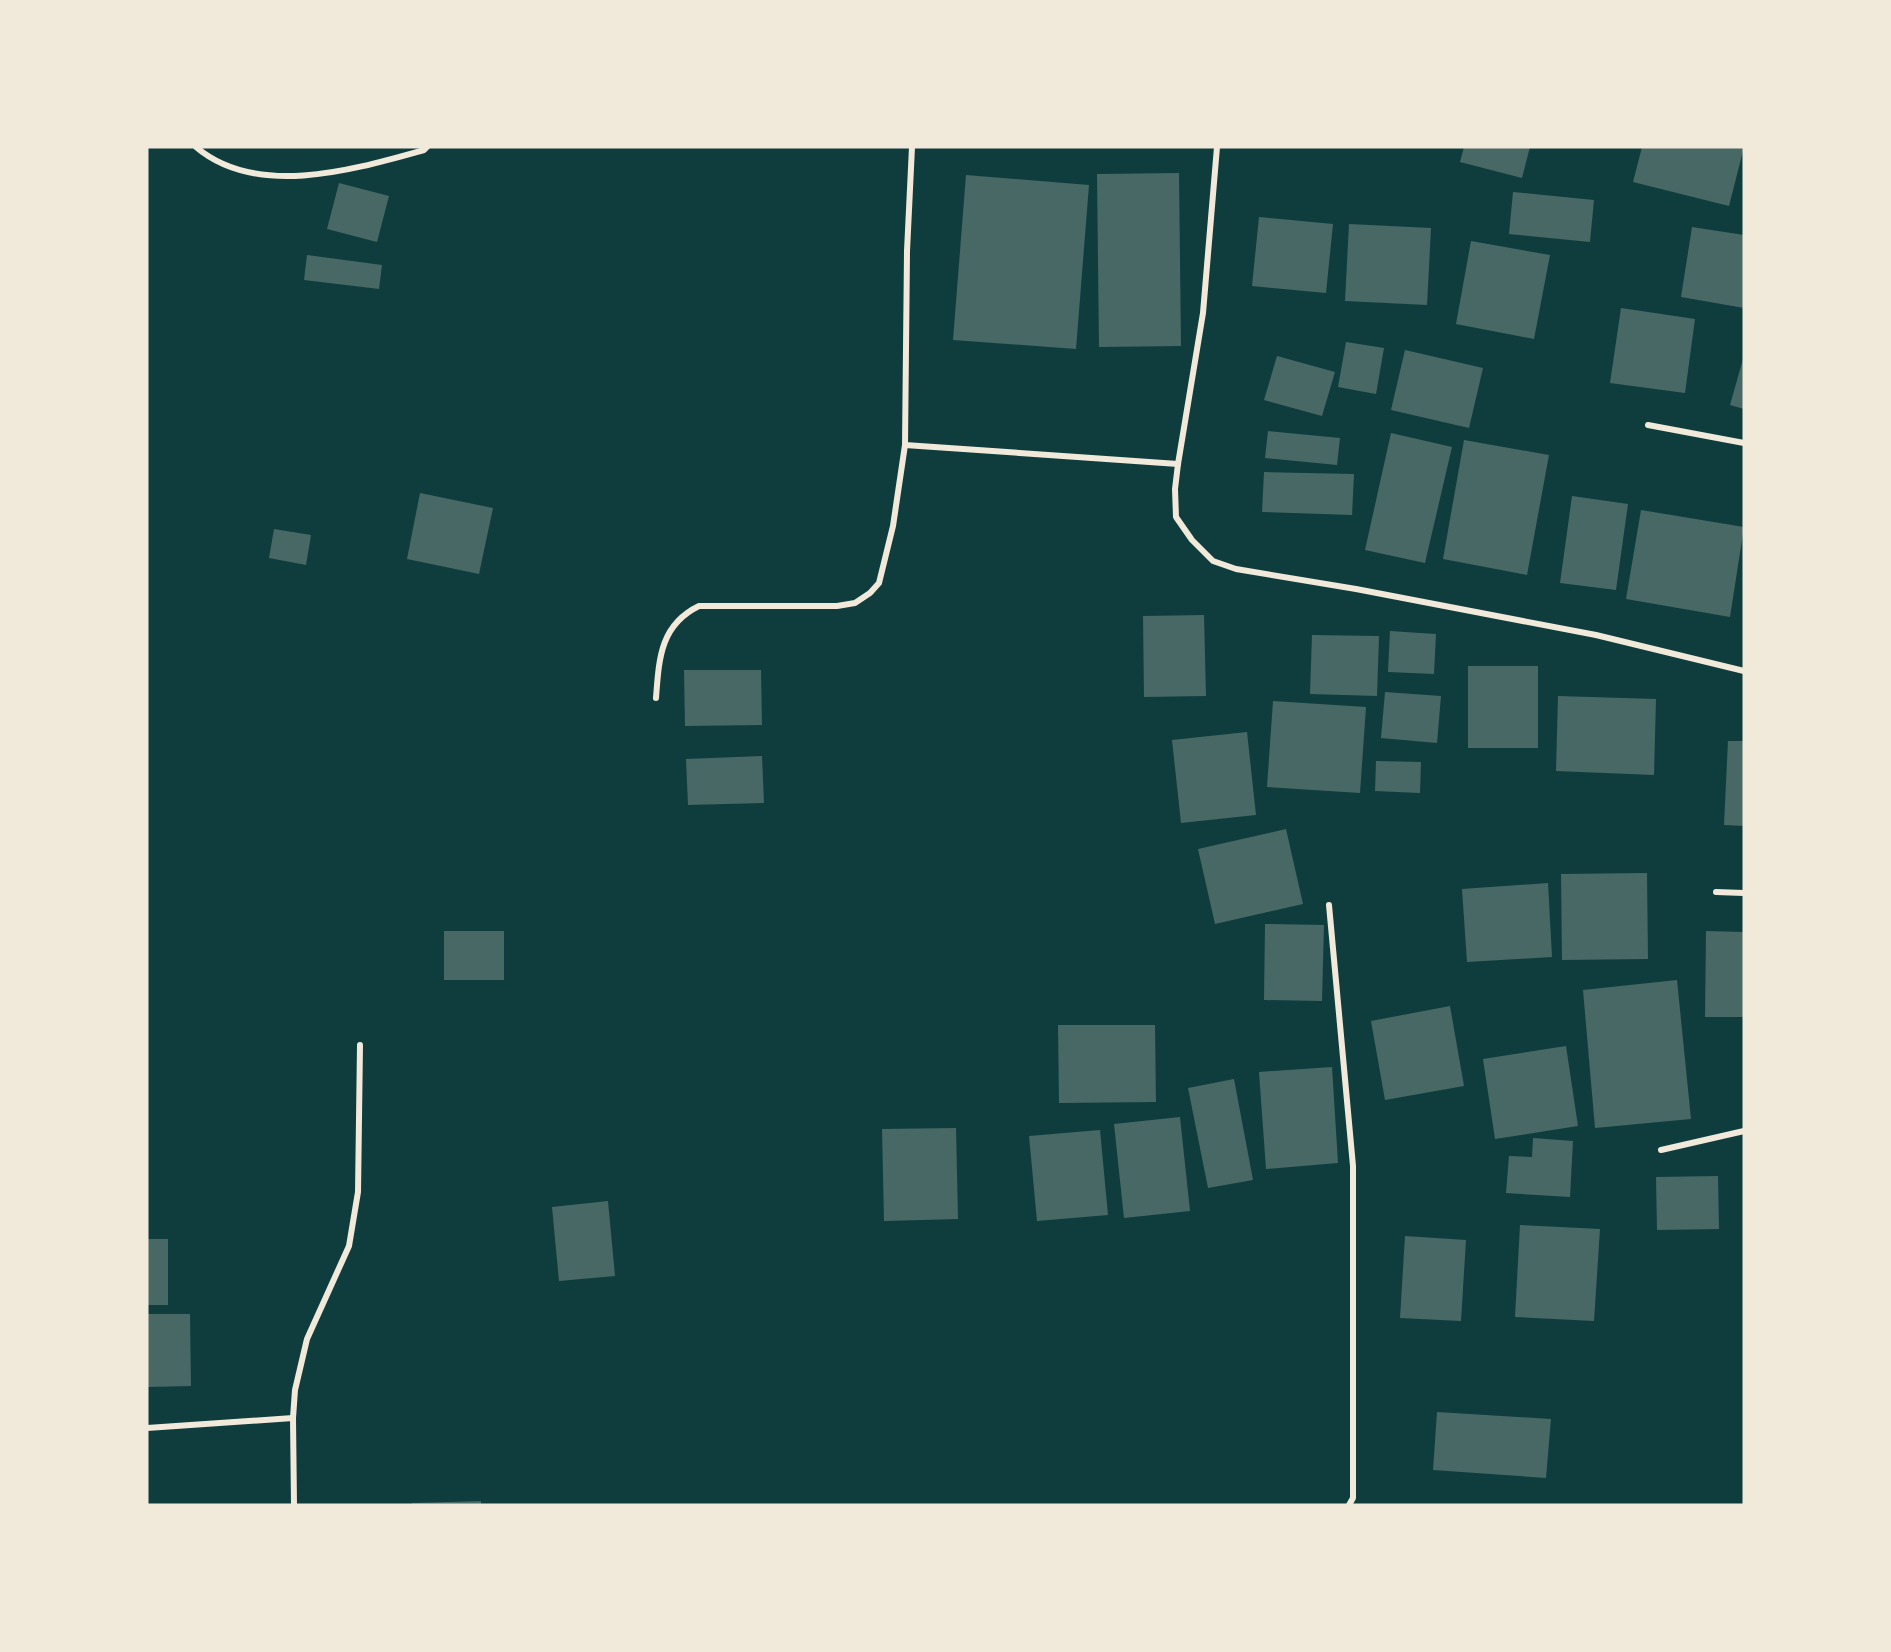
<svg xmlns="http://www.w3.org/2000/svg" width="1891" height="1652" viewBox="0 0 1891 1652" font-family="Cabin,sans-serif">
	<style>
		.building { fill: #486865 }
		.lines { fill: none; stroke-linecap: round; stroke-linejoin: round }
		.minor { stroke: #f1e9da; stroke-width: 6 }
	</style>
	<rect width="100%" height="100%" fill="#0f3d3e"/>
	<!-- building -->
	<g class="building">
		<polygon points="1464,147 1530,147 1522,178 1460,162"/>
		<polygon points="1642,147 1744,147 1729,206 1633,182"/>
		<polygon points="1179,173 1181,346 1099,347 1097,174"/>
		<polygon points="966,175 1089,185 1076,349 953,340"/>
		<polygon points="339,183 389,196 377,242 327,229"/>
		<polygon points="1513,192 1594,200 1590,242 1509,234"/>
		<polygon points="1259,217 1333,224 1326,293 1252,286"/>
		<polygon points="1349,224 1431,228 1427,305 1345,301"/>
		<polygon points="1692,227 1744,235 1744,308 1681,297"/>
		<polygon points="1471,241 1550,255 1534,339 1456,324"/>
		<polygon points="307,255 382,265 379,289 304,280"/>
		<polygon points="1621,308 1695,319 1685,393 1610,383"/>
		<polygon points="1346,342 1384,348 1376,394 1338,387"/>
		<polygon points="1405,350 1483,368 1469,428 1391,410"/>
		<polygon points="1277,356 1335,372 1322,416 1264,400"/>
		<polygon points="1743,359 1744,359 1744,409 1730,405"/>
		<polygon points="1268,431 1340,438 1337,465 1265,458"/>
		<polygon points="1391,433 1452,447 1425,563 1365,550"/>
		<polygon points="1464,440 1549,455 1527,575 1443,559"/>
		<polygon points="1264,472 1354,474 1352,515 1262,512"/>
		<polygon points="420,493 493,508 479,574 407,559"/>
		<polygon points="1572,496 1628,504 1616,590 1560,583"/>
		<polygon points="1641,510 1744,527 1730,617 1626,599"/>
		<polygon points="274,529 311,535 306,565 269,558"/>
		<polygon points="1204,615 1206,696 1144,697 1143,616"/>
		<polygon points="1390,631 1436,634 1434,674 1388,672"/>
		<polygon points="1312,635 1379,636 1377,696 1310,694"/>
		<rect x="1468" y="666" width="70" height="82"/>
		<polygon points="684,670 761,670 762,725 685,726"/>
		<polygon points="1385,692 1441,696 1437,743 1381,738"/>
		<polygon points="1558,696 1656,699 1654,775 1556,771"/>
		<polygon points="1273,701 1366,707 1360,793 1267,787"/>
		<polygon points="1247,732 1256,815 1181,823 1172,740"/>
		<polygon points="1728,741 1744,741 1744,826 1724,825"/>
		<polygon points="762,756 764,803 688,805 686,759"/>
		<polygon points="1376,761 1421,762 1420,793 1375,791"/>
		<polygon points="1286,829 1303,904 1215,924 1198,849"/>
		<polygon points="1647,873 1648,959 1562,960 1561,874"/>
		<polygon points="1548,883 1552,957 1467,962 1462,889"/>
		<polygon points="1265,924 1324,925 1322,1001 1264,1000"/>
		<rect x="444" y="931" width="60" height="49"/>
		<polygon points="1706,931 1744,932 1744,1017 1705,1017"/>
		<polygon points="1677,980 1691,1119 1595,1128 1583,990"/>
		<polygon points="1450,1006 1464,1086 1385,1100 1371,1021"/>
		<polygon points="1058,1025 1155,1025 1156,1102 1059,1103"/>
		<polygon points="1566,1046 1578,1126 1495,1139 1483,1059"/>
		<polygon points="1332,1067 1338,1163 1266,1169 1259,1072"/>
		<polygon points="1234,1079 1253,1180 1208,1188 1188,1088"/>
		<polygon points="1180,1117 1190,1211 1124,1218 1114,1124"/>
		<polygon points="956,1128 958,1219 884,1221 882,1129"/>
		<polygon points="1100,1130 1108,1215 1037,1221 1029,1136"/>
		<polygon points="1533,1138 1573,1141 1570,1197 1506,1193 1509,1156 1532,1157"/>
		<polygon points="1718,1176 1719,1229 1657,1230 1656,1177"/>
		<polygon points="608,1201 615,1276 559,1281 552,1207"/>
		<polygon points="1520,1225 1600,1229 1594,1321 1515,1317"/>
		<polygon points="1405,1236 1466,1240 1461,1321 1400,1318"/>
		<rect x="147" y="1239" width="21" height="66"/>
		<polygon points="147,1314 190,1314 191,1386 147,1387"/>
		<polygon points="1437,1412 1551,1419 1546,1478 1433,1470"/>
		<polygon points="481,1501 481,1505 412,1505 412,1503"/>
	</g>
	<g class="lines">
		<!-- minor -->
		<g class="minor">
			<path d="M196 147C257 199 356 169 424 150L427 147"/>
			<polyline points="1217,147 1203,313 1178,464 1175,489 1176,517 1192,540 1213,561 1236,569 1356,589 1596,635 1744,671"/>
			<polyline points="1648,425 1744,443"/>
			<polyline points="905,445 1178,464"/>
			<path d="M656 698C659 659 660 625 699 606H837L855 603 870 593 879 583 893 526 905 445 907 251 912 147"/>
			<polyline points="1716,892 1744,893"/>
			<polyline points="1329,905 1353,1166 1353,1498 1349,1505"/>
			<polyline points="1661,1150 1744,1131"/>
			<polyline points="147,1428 293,1418"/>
			<polyline points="294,1505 293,1418 295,1390 307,1339 349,1246 358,1192 360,1045"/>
		</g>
	</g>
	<!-- border -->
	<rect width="1891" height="1652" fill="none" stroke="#f1e9da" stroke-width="297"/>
</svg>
